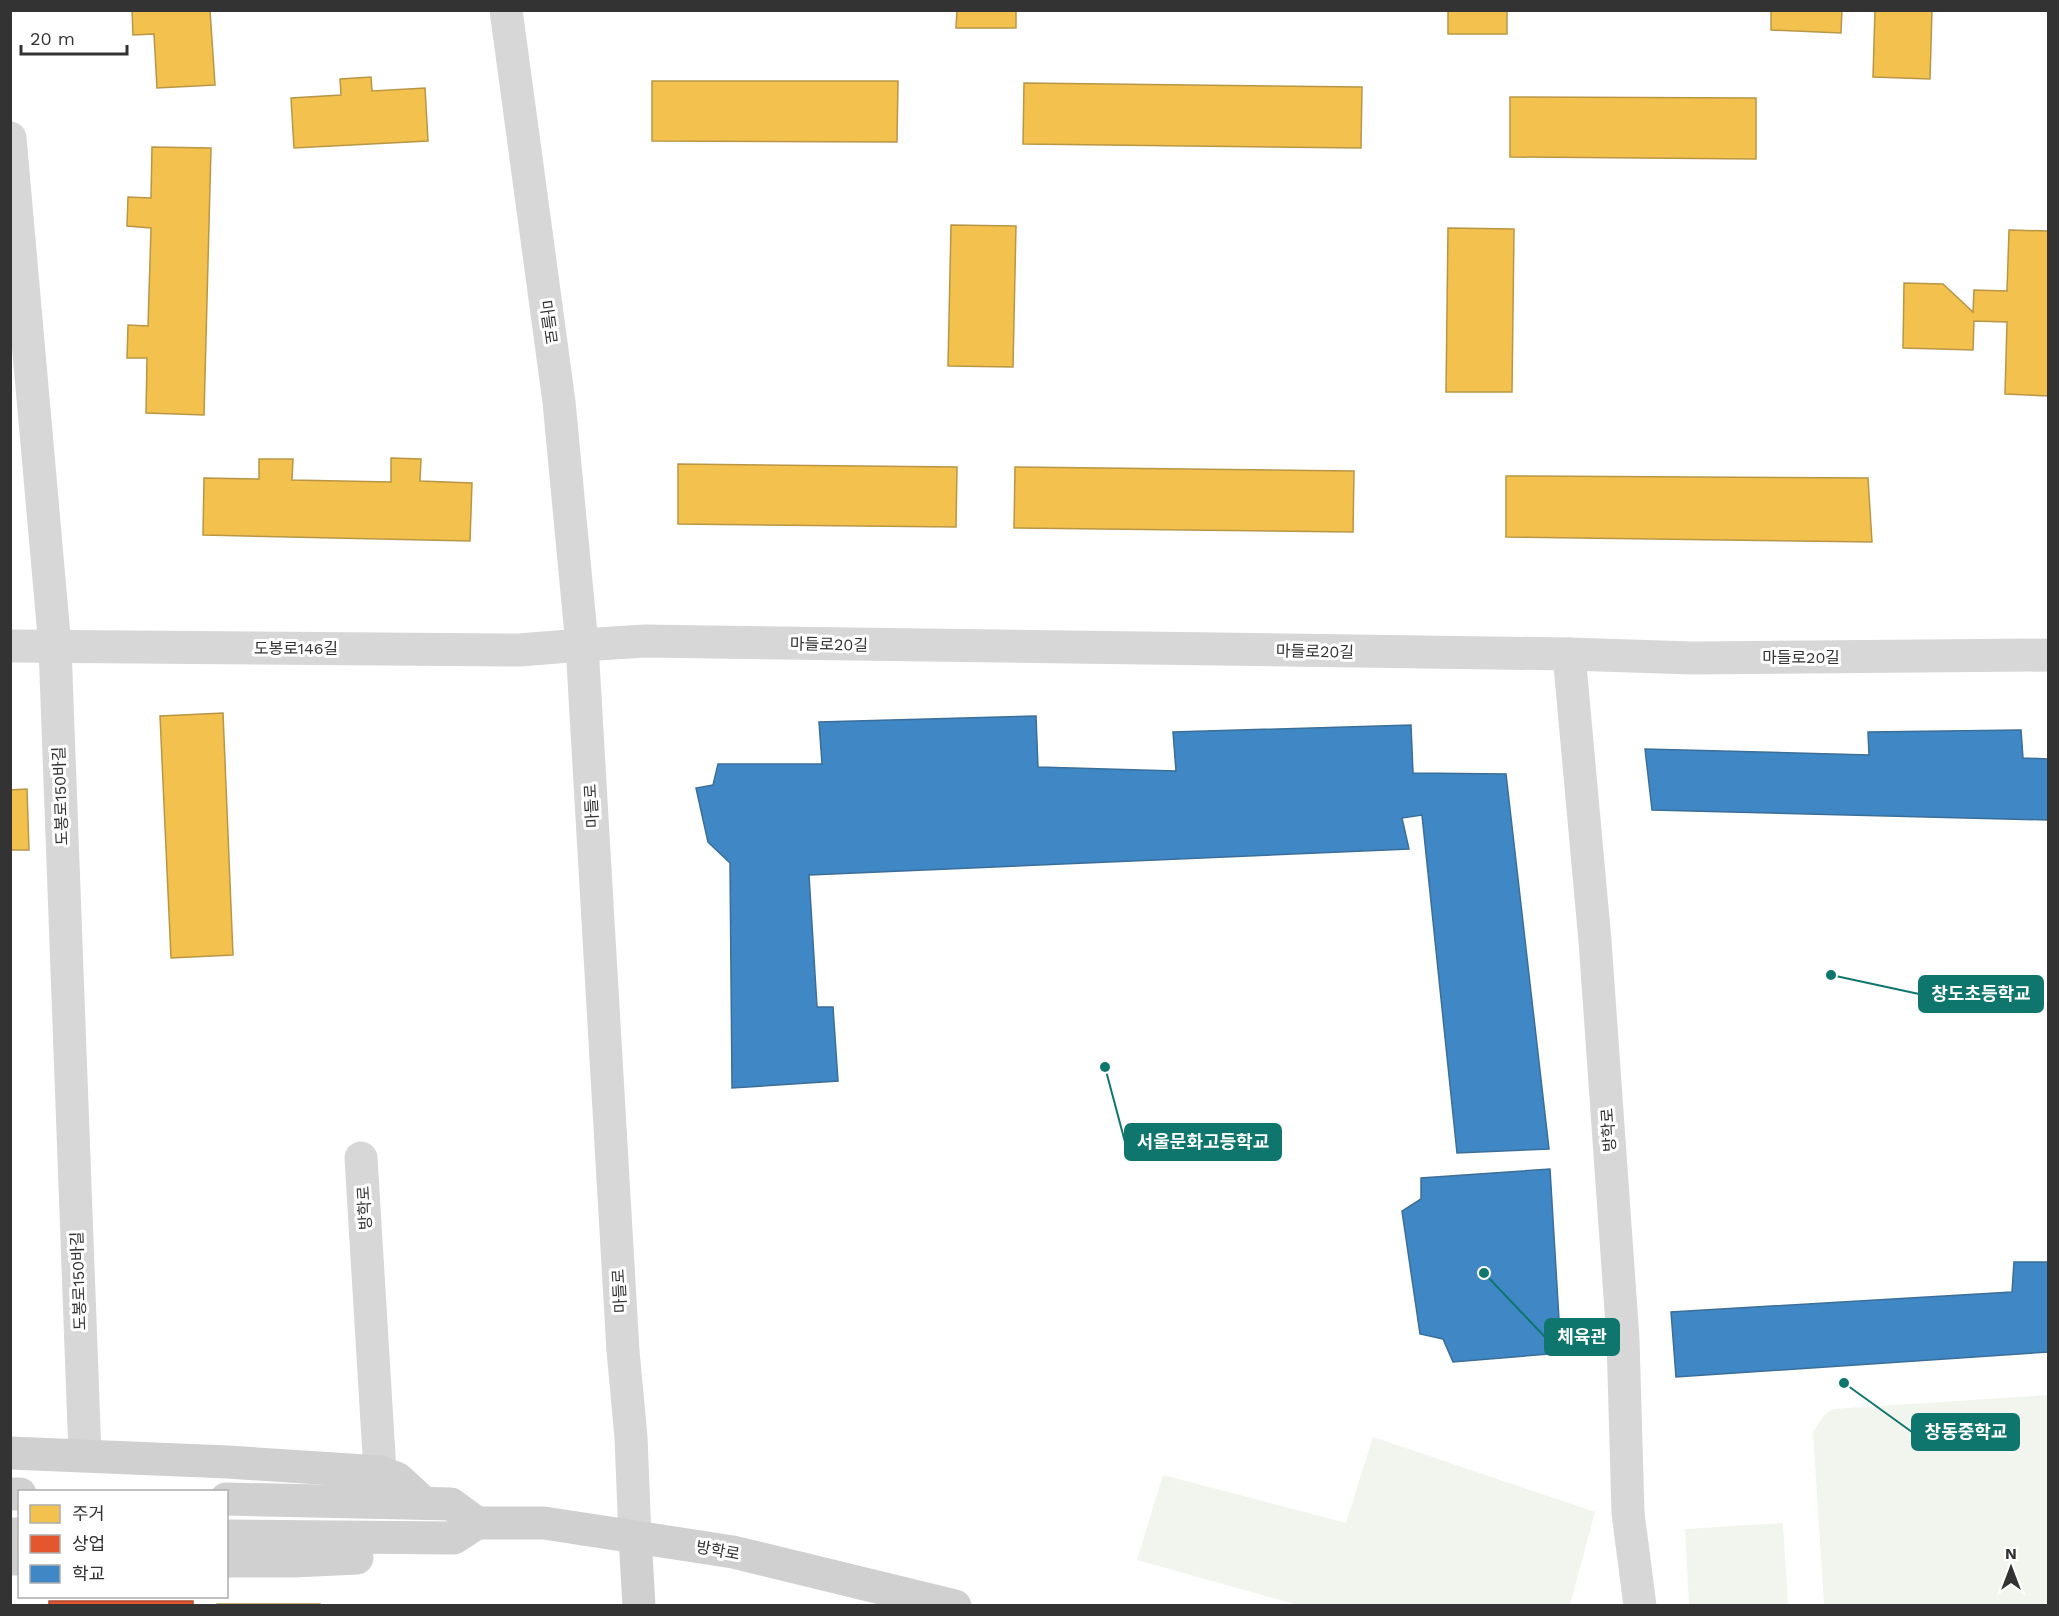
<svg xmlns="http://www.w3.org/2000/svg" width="2059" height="1616" viewBox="0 0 2059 1616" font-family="'Work Sans','Noto Sans KR',sans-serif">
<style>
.green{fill:#f1f5ed}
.homes{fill:#f2c14e;stroke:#b99646;stroke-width:1.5}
.shops{fill:#e4572e;stroke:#af4c30;stroke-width:1.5}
.schools{fill:#3f88c5;stroke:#3b6e99;stroke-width:1.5}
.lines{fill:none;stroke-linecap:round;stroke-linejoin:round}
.minor{stroke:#d7d7d7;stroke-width:33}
.tertiary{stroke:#d7d7d7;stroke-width:33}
.secondary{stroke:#d0d0d0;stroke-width:33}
.labels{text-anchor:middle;stroke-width:6;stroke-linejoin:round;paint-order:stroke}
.street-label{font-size:16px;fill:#333;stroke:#fff}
.leader{fill:none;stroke:#0f766e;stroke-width:2}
.callout-dot{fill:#0f766e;stroke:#fff;stroke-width:2}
.callout{fill:#0f766e;stroke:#0f766e;stroke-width:2}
.callout-label{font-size:18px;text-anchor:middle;font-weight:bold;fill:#fff}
</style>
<rect width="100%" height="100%" fill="#fff"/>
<!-- green -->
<g class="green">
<polygon points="2048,1395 2048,1605 1824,1605 1813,1432 1824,1415 1833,1409"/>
<polygon points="1373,1437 1595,1512 1570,1605 1298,1605 1137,1560 1163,1475 1346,1523"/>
<polygon points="1783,1523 1788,1605 1689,1605 1685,1529"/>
</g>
<!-- homes -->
<g class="homes">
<polygon points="132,10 210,10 215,85 157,88 154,34 133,35"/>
<polygon points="957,10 1016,10 1016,28 956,28"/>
<rect x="1448" y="10" width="59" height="24"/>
<polygon points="1771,10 1842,10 1841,33 1771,30"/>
<polygon points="1875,10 1932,10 1930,79 1873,77"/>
<polygon points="371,77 372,91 425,88 428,141 294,148 291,98 341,95 340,79"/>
<polygon points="652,81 898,81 897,142 652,141"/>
<polygon points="1024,83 1362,87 1361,148 1023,144"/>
<polygon points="1510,97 1756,98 1756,159 1510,157"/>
<polygon points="152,147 211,148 204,415 146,413 147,358 127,358 128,325 148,326 151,228 127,226 128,197 151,198"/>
<polygon points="951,225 1016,226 1013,367 948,366"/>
<polygon points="1448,228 1514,229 1512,392 1446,392"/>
<polygon points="2009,230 2048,231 2048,396 2005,394 2007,322 1974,321 1973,350 1903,348 1904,283 1943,284 1973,312 1974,290 2007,291"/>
<polygon points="391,458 421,459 420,481 472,483 470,541 203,535 204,478 259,479 259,459 293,459 292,480 391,482"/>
<polygon points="678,464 957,467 956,527 678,524"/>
<polygon points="1015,467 1354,471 1353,532 1014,528"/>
<polygon points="1506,476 1868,478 1872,542 1506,537"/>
<polygon points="223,713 233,955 171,958 160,716"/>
<polygon points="27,789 29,850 10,850 10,790"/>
<rect x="217" y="1604" width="103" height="2"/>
</g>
<!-- shops -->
<rect class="shops" x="49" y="1601" width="144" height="5"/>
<!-- schools -->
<g class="schools">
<polygon points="1036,716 1038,767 1176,771 1173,732 1411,725 1413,773 1506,774 1549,1149 1457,1153 1422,815 1402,818 1409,849 809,875 817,1007 833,1007 838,1081 732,1088 730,863 708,842 696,788 713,785 718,764 822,764 819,722"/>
<polygon points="2021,730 2023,758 2048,759 2048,820 1652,810 1645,749 1869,755 1868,732"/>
<polygon points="1550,1169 1561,1353 1453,1362 1443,1339 1420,1334 1402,1211 1421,1199 1421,1178"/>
<polygon points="2014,1262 2048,1262 2048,1352 1676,1377 1671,1312 2012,1292"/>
</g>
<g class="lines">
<!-- minor -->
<g class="minor">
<polyline points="10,138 55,647 85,1455"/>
<polyline points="582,645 645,641 1569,654 1692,658 2048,655"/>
<polyline points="1569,654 1595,941 1623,1339 1628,1513 1640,1606"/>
<polyline points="361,1158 380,1472"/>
</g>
<!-- tertiary -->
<g class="tertiary">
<polyline points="506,10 559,402 582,645 623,1351 631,1437 635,1537"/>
<polyline points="10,646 519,650 582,645"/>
</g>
<!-- secondary -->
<g class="secondary">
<polyline points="10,1453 228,1462 380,1472 398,1479 424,1503"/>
<polyline points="10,1494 20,1494"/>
<polyline points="226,1499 451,1504 477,1523"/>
<polyline points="10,1534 20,1534"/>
<polyline points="226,1536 454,1538 477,1523 544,1523 733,1552 955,1606"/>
<polyline points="635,1537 639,1606"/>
<polyline points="10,1559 20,1559"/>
<polyline points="226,1561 294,1561 357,1558"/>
</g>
</g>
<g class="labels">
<!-- street labels -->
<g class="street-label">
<text transform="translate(549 322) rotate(82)" y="6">마들로</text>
<text transform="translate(829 644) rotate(1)" y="6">마들로20길</text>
<text x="296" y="654">도봉로146길</text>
<text transform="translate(1315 651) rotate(1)" y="6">마들로20길</text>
<text x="1801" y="663">마들로20길</text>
<text transform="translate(60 796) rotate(-92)" y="6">도봉로150바길</text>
<text transform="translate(591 806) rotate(-93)" y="6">마들로</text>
<text transform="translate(1608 1130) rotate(-94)" y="6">방학로</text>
<text transform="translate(364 1208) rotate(-93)" y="6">방학로</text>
<text transform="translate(78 1281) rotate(-92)" y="6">도봉로150바길</text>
<text transform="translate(619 1291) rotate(-93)" y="6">마들로</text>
<text transform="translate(718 1550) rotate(10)" y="6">방학로</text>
</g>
</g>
<!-- callouts -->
<path class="leader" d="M1831 975L1919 994M1105 1067L1125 1142M1484 1273L1545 1337M1844 1383L1912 1432"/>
<g class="callout-dot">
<circle cx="1831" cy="975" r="6"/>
<circle cx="1105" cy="1067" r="6"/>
<circle cx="1484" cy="1273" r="6"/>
<circle cx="1844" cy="1383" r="6"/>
</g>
<g class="callout">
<rect x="1919" y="976" width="124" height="36" rx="6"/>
<rect x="1125" y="1124" width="156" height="36" rx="6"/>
<rect x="1545" y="1319" width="74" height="36" rx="6"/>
<rect x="1912" y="1414" width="107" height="36" rx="6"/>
</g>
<g class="callout-label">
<text x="1981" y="1000">창도초등학교</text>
<text x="1203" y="1148">서울문화고등학교</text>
<text x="1582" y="1343">체육관</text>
<text x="1966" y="1438">창동중학교</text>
</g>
<!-- border -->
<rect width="2059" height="1616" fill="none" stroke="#333333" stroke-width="24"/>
<!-- legend -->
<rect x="18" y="1490" width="210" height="108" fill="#ffffff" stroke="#adadad" stroke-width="1.5"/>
<rect x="30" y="1505" width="30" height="18" fill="#f2c14e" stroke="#adadad" stroke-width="1.5"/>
<text x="72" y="1520" font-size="18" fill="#333333">주거</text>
<rect x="30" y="1535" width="30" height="18" fill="#e4572e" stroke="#adadad" stroke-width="1.5"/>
<text x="72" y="1550" font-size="18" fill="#333333">상업</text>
<rect x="30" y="1565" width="30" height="18" fill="#3f88c5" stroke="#adadad" stroke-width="1.5"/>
<text x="72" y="1580" font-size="18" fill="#333333">학교</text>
<!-- north arrow -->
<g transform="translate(2011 1568)" stroke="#ffffff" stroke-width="4.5" paint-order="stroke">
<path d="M0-4.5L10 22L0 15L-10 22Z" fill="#333333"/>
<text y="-9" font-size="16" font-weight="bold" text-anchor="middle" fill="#333333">N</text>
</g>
<!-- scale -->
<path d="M21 45v9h106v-9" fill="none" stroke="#333333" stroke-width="3"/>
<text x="30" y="45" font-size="18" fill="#333333" stroke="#ffffff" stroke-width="4.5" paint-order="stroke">20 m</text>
</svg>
